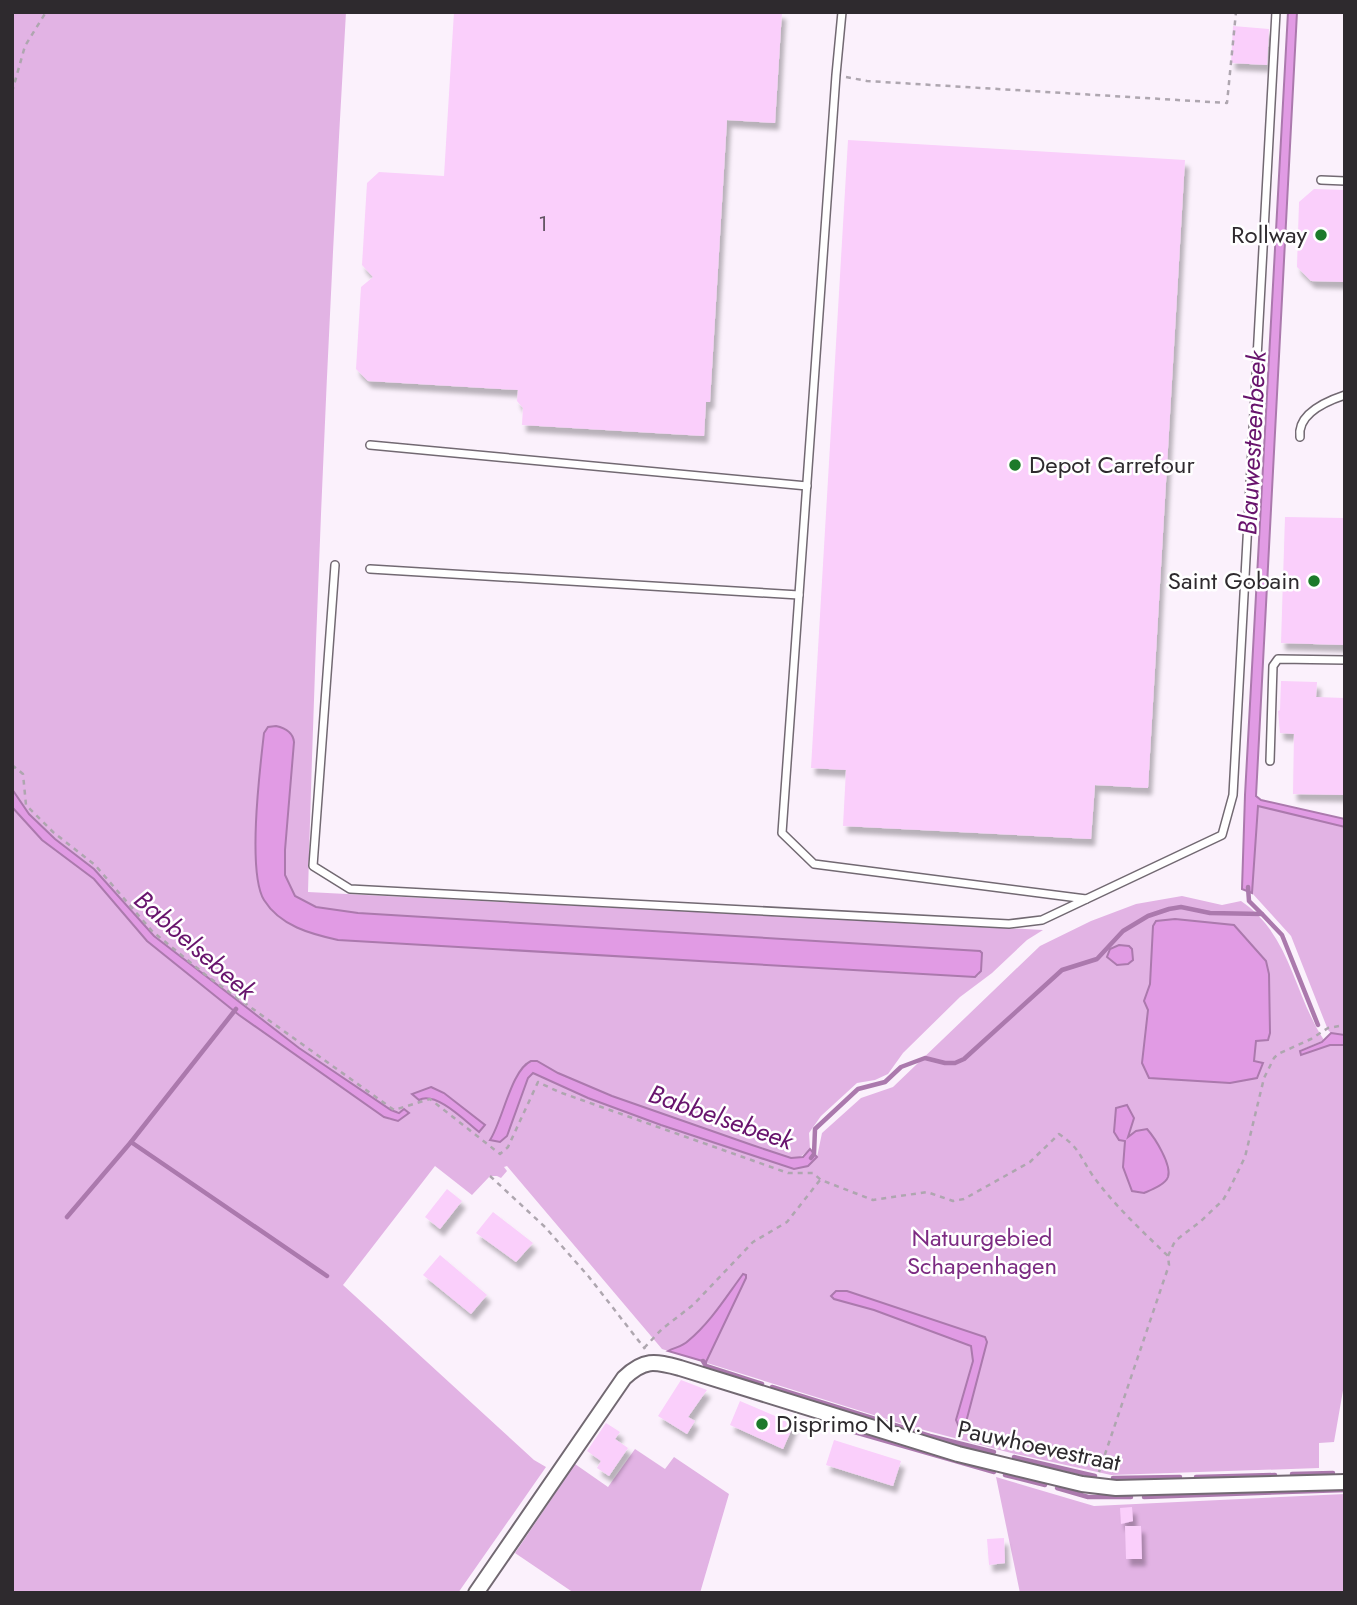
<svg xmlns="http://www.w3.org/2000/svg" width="1357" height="1605" viewBox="0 0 1357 1605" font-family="Jost,sans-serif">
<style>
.green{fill:#e2b3e4;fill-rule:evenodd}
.water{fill:#e19be4;stroke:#ab79ad;stroke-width:2}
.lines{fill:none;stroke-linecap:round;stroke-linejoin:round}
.stream{stroke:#ab79ad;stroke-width:4.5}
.building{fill:#facffb;filter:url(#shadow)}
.lane-casing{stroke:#726972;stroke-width:10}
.street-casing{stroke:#726972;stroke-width:18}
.path{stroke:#aea6af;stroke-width:2.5;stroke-dasharray:5 5;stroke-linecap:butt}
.lane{stroke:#fff;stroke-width:7}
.street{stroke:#fff;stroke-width:14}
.poi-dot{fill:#1c7a2a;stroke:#fff;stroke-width:2.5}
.labels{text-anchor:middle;stroke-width:5;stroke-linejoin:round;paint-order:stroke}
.number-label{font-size:21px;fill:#615361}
.poi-label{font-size:24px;fill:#2e2a2e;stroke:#fff;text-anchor:end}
.park-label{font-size:24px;fill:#7c2b82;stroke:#fff}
.street-label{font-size:24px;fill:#2e2a2e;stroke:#fff}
.water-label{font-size:26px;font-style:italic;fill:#68146d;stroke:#fff}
</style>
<defs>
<filter id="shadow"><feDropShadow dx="4" dy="7" stdDeviation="2" flood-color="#0004"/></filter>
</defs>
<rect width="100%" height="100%" fill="#fbf1fc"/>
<!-- green -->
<g class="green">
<path d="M15,12h331c-17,293 -30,587 -38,880l735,38 -16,10 -35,33 -32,24 -57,56 -15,21 -13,6 -18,3 -36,33 -12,17 1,16 -11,9h-8l-39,-13 -140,-49 -54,-23 -21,-12 -10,1 -10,13 -24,66 35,-63 5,-5 55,25 73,27 133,44 14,-3 9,-9 5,-24 39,-35 32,-11 147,-141 51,-25 45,-17 46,-8 40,9 19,-4c50,34 52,92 83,139l-23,10 1,5 28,-10h15v334l-11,63 -15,1v25l-208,7 -100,-22 -102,-27 -247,-77 -155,-183 -3,1 3,4 -6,7 -4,-2h-7l-18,19 -37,-29 -92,119 191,175 12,7 -88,126h-446v-786l30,33 52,39 53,62 92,74 145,102 7,3 10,-8 -10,-2 -92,-62 -145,-112 -60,-67 -39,-30 -26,-25 -17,-25v-769zM262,749l23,101v25l10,21 21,11 42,6 622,38 2,2 -3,22 -4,2 -637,-37c-25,-6 -60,-14 -74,-40 -17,-33 -4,-113 -2,-151zM436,1089l48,36 -5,7c-14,-11 -43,-41 -60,-33l-6,-5z"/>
<polygon points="1258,806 1345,827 1345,1035 1332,1034 1328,1030 1291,936 1252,893"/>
<polygon points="635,1449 665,1469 674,1457 729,1494 700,1593 574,1593 515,1553 575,1464 608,1487"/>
<polygon points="996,1477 1094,1506 1345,1494 1345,1593 1020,1593"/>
</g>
<!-- water -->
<g class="water">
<polygon points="1288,12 1297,12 1256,796 1261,800 1345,819 1345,827 1258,806 1252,893 1242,889 1245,795"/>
<path d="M276,726c9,2 17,6 18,16l-9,108v25l10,21 21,11 42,6 622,38 2,2 -1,18 -6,6 -637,-37c-27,-6 -58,-14 -74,-40 -17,-28 -4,-132 0,-167l4,-6z"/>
<polygon points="12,789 29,814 55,839 94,869 154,936 299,1048 391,1110 399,1113 404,1109 409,1113 398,1121 384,1117 239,1015 147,941 94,879 42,840 12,807"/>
<polygon points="1175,919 1234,925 1266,961 1269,974 1270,1033 1268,1040 1256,1041 1254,1061 1263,1063 1257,1078 1230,1083 1149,1078 1142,1063 1148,1010 1144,1001 1150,984 1153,926 1156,921"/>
<polygon points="1119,945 1129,946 1132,949 1133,960 1128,964 1117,965 1107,957 1110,949"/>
<polygon points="1331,1033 1345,1035 1345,1045 1330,1045 1301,1055 1300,1051 1322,1042"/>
<path d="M531,1061h6l21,12 54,23 140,49 39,13 12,-1 7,-8 7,8 -9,9 -14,3 -133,-44 -73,-27 -55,-25 -5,5 -21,58 -7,6 -10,-2c13,-20 21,-70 41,-79z"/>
<path d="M431,1087l13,6 41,32 -6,7c-14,-11 -43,-41 -60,-32l-7,-6z"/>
<path d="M1127,1105l7,13 -6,19 8,-6 11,-2c8,9 25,36 21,48 -3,8 -17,13 -24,16l-12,-2 -9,-24 2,-26 -6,-1 -5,-8 2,-24z"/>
<path d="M743,1274l3,1v3l-40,84 -38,-11c7,-4 14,-4 20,-10 22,-18 38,-44 55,-67z"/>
<polygon points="836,1291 847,1291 985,1337 987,1342 965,1426 959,1427 956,1420 973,1361 971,1346 874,1310 834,1299 831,1296"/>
</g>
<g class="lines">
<!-- stream -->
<g class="stream">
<polyline points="1248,887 1249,901 1262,914"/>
<polyline points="131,1142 327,1276"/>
<polyline points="811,1158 814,1154 815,1129 858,1089 885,1082 901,1067 925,1058 945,1063 955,1063 964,1059 1062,970 1097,959 1123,931 1148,916 1169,909 1181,907 1210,913 1262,914 1282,935 1318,1025"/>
<polyline points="67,1217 131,1142 236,1009"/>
<polyline points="703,1361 706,1366 762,1384"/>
<polyline points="772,1387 930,1436 994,1452"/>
<polyline points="837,1427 994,1472"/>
<polyline points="1014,1457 1095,1476"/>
<polyline points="1292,1474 1333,1473"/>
<polyline points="1005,1475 1045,1485"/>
<polyline points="1196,1477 1275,1475"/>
<polyline points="1113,1478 1180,1477"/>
<polyline points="1057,1488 1088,1497 1131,1497"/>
<polyline points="1144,1497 1345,1490"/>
</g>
</g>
<!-- building -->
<g class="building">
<polygon points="454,12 782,12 775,123 727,120 710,402 706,402 704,436 522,425 523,408 517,401 518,390 368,381 356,369 361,287 373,277 362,265 367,183 379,172 444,176"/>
<polygon points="1233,26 1269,29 1267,65 1231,63"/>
<polygon points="848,140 1185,160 1148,788 1095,785 1091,839 843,826 846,770 811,768"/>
<polygon points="1314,189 1345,190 1345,282 1311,281 1297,267 1299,202"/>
<polygon points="1285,517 1345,518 1345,645 1281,643"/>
<polygon points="1281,681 1317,682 1316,697 1345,698 1345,795 1293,794 1294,734 1280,733 1278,711 1280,710"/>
<polygon points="447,1189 462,1201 440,1229 425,1217"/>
<polygon points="493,1212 533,1243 516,1262 476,1233"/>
<polygon points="440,1255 487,1295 471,1314 423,1275"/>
<polygon points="681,1380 707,1390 688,1417 695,1421 687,1434 658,1416"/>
<polygon points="740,1401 794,1424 783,1449 730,1425"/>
<polygon points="606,1423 620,1432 615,1439 628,1448 609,1476 597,1468 601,1461 587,1451"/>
<polygon points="834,1440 901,1461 893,1486 826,1465"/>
<polygon points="1132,1507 1133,1521 1121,1524 1120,1508"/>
<polygon points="1125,1526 1141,1526 1142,1559 1126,1559"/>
<polygon points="1004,1538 1005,1563 989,1565 987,1539"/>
</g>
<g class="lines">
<!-- lane casing -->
<g class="lane-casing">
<g id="lane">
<polyline points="842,12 836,75 782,833 814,864 1086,899"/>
<polyline points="1321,180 1345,181"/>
<path d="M1300,437c-3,-23 27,-36 45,-42"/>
<polyline points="370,445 807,486"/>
<polyline points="335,565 313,866 350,889 1009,924 1042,920 1222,835 1233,795 1276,12"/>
<polyline points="370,569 799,595"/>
<polyline points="1270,761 1273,666 1278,659 1345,660"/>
</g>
</g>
<!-- street casing -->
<g class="street-casing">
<path id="street" d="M476,1593l148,-215c20,-19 30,-17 56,-10l278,86 124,30 34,4 229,-6"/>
</g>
<!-- path -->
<g class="path">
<polyline points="846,77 867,81 1227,103 1236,12"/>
<polyline points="12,92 25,46 46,12"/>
<path d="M12,765l11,9 3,31 27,27 42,33 57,66 55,45 187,134 36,-11 70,55 8,-7 30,-65 21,10 229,81h25l8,7 52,20 54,-8 26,9 11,-2 66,-37 29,-28c21,14 21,23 34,42 21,29 49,55 75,80l1,9 -70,207"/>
<polyline points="490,1176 545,1227 589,1277 645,1349"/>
<polyline points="1168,1256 1175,1241 1201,1221 1223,1200 1229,1190 1245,1157 1264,1078 1274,1058 1278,1054 1311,1039 1328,1028 1345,1025"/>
<polyline points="644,1348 662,1329 693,1305 753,1242 787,1222 820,1180"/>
</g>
<!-- lane -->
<use href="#lane" class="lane"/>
<!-- street -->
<use href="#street" class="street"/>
</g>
<!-- markers -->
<g class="poi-dot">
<circle cx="1321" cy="235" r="7"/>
<circle cx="1015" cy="465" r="7"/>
<circle cx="1314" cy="581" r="7"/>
<circle cx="762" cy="1424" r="7"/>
</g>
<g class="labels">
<!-- number labels -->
<g class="number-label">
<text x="543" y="231">1</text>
</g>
<!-- poi labels -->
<g class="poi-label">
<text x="1307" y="243">Rollway</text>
<text x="1029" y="473" text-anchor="start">Depot Carrefour</text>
<text x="1300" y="589">Saint Gobain</text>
<text x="776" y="1432" text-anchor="start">Disprimo N.V.</text>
</g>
<!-- park labels -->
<g class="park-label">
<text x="982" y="1246">Natuurgebied<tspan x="982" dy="28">Schapenhagen</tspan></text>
</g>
<!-- street labels -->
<g class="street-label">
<text transform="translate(1039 1446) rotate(12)" y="8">Pauwhoevestraat</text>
</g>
<!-- water labels -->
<g class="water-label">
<text transform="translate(1252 443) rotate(-87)" y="9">Blauwesteenbeek</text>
<text transform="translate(195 945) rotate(41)" y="9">Babbelsebeek</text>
<text transform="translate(721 1117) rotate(19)" y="9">Babbelsebeek</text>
</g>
</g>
<!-- border -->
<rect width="1357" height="1605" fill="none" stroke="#2e2a2e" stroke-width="28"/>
</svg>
